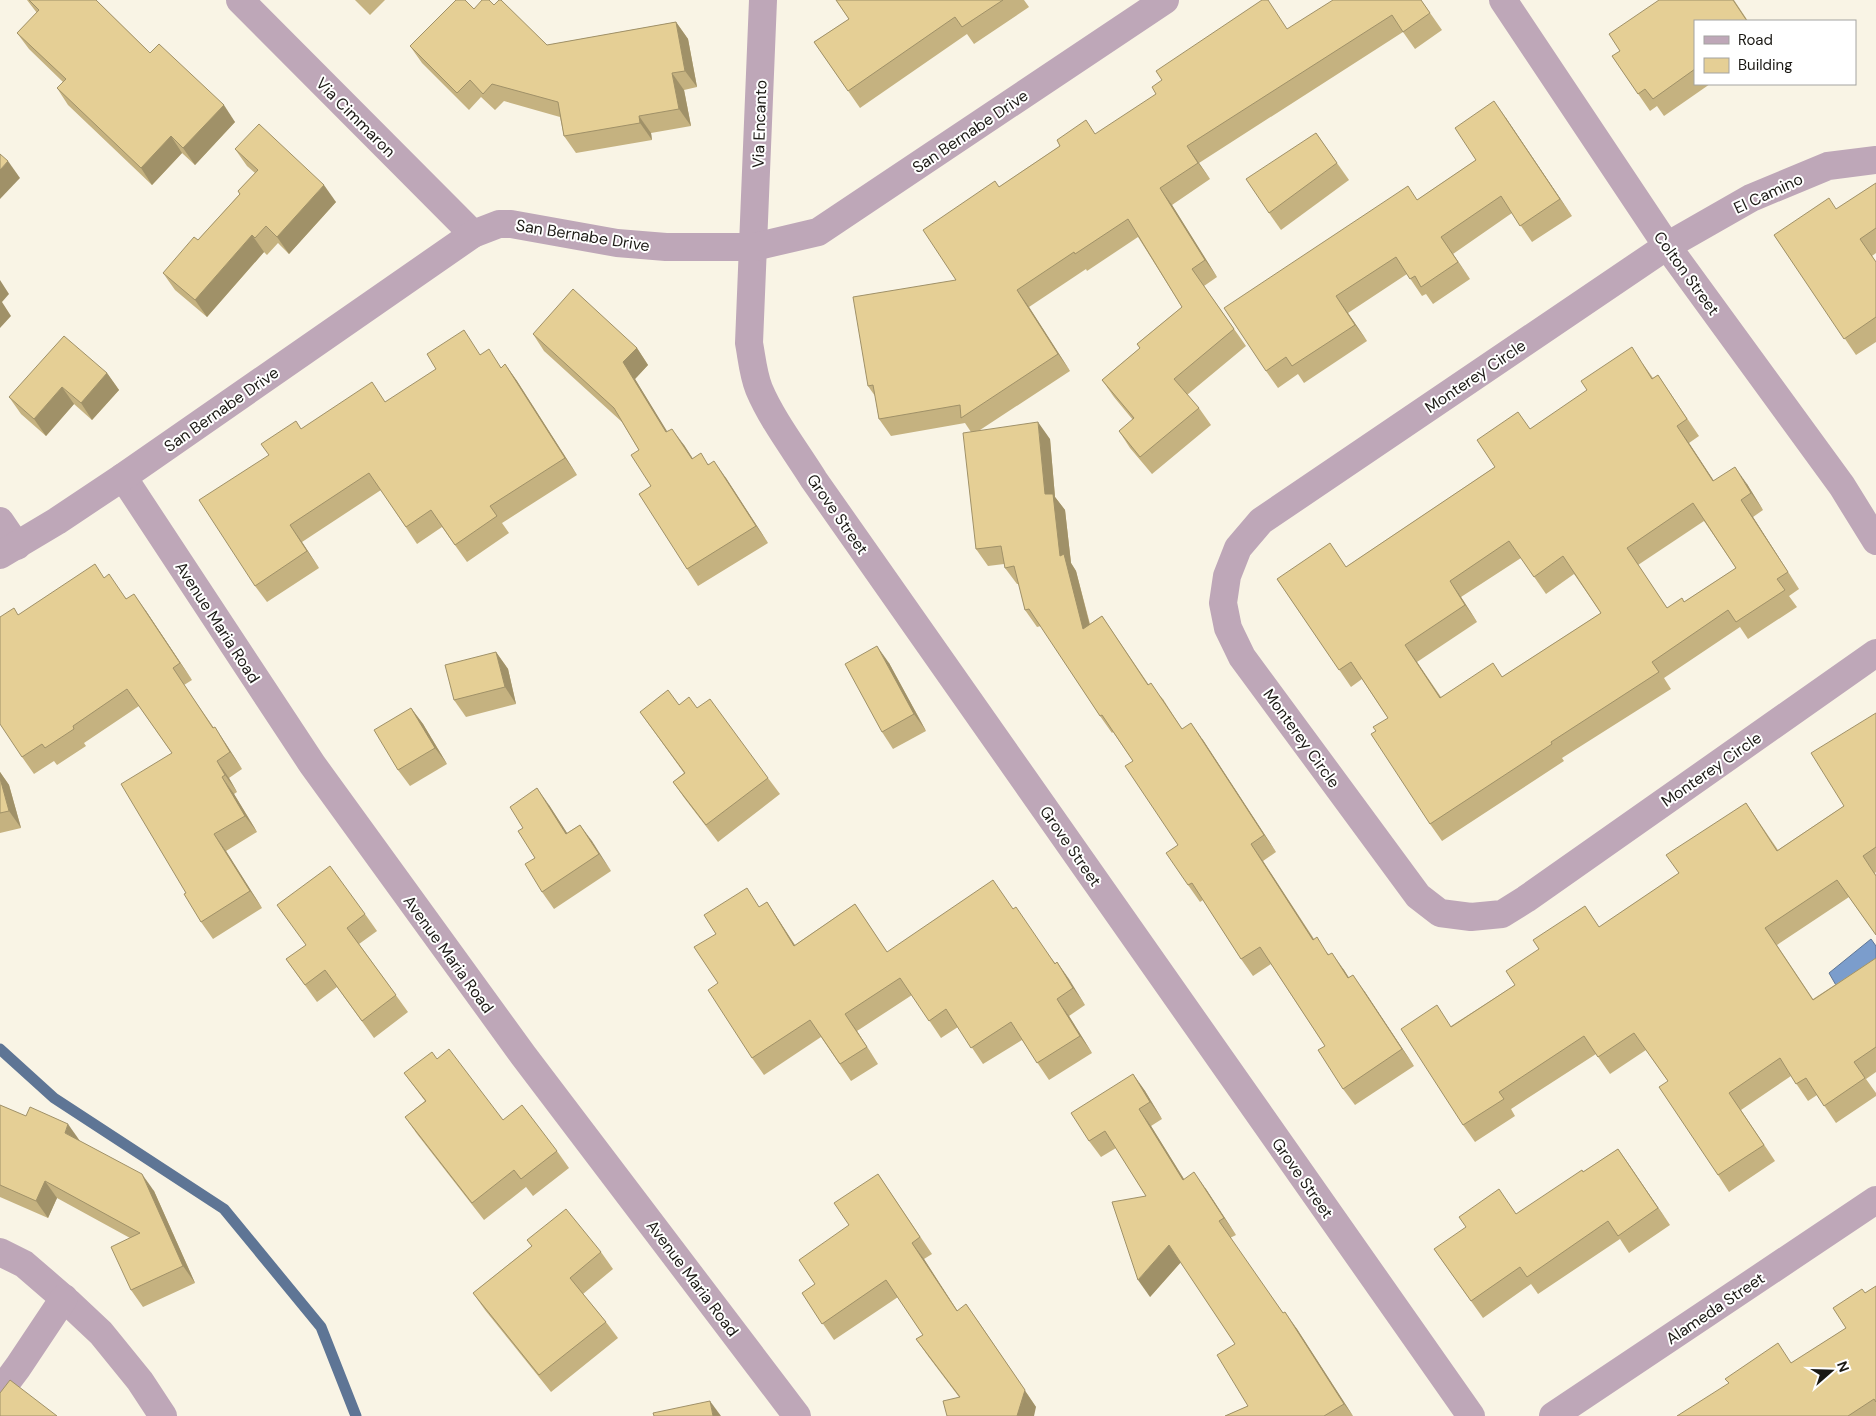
<svg xmlns="http://www.w3.org/2000/svg" width="1876" height="1416" viewBox="0 0 1876 1416" font-family="'DM Sans',sans-serif">
<style>
.water{fill:#7b9dcc;stroke:#5e7595}
.lines{fill:none;stroke-linecap:round;stroke-linejoin:round}
.stream{stroke:#5e7595;stroke-width:11}
.minor{stroke:#bea7b8;stroke-width:28}
.wall{fill:#c5b280;fill-rule:evenodd}
.shaded-wall{fill:#a09168}
.building{fill:#e5cf95;stroke:#a09168;fill-rule:evenodd}
.labels{text-anchor:middle;stroke-width:4;stroke-linejoin:round;paint-order:stroke}
.street-label{font-size:16px;fill:#1b1914;stroke:#fff}
</style>
<rect width="100%" height="100%" fill="#f9f4e5"/>
<!-- water -->
<polygon class="water" points="1871,939 1876,946 1876,971 1841,994 1829,973"/>
<g class="lines">
<!-- stream -->
<polyline class="stream" points="0,1049 54,1098 224,1209 321,1327 356,1416"/>
<!-- minor -->
<g class="minor">
<polyline points="240,0 473,234"/>
<path d="M763,0l-14,343c3,16 4,31 10,46 13,31 37,62 55,91l657,936"/>
<polyline points="1503,0 1667,246 1842,486 1876,541"/>
<polyline points="1876,160 1828,166 1751,198 1667,246 1261,521 1238,548 1227,576 1223,603 1228,628 1242,657 1418,896 1440,913 1471,917 1502,914 1526,899 1876,653"/>
<polyline points="123,477 312,764 523,1055 797,1416"/>
<polyline points="0,521 17,546"/>
<polyline points="0,555 57,521 123,477 473,234 499,224 511,224 617,243 666,247 754,247 818,232 1165,0"/>
<polyline points="0,1252 24,1264 68,1302 101,1333 140,1381 163,1416"/>
<polyline points="0,1391 18,1367 64,1298"/>
<polyline points="1553,1416 1876,1200"/>
</g>
</g>
<!-- wall -->
<g class="wall">
<polygon points="27,0 96,0 150,53 235,122 195,165 182,153 152,185 68,105 57,88 63,82 29,49 17,33 37,13"/>
<polygon points="355,0 385,0 370,15"/>
<polygon points="836,0 1024,0 1029,7 974,44 967,34 860,108 814,42 849,19"/>
<polygon points="1421,0 1442,30 1415,49 1403,32 1199,163 1210,179 1172,205 1217,277 1204,286 1246,346 1187,395 1199,408 1211,425 1152,474 1130,448 1119,431 1133,420 1114,397 1102,380 1140,348 1137,344 1182,307 1138,237 1087,271 1086,269 1029,307 1070,371 980,430 1050,439 1055,497 1065,510 1071,563 1076,571 1090,624 1102,616 1149,685 1163,699 1182,729 1203,740 1276,852 1263,861 1314,939 1344,970 1349,978 1365,992 1414,1066 1355,1105 1343,1089 1325,1046 1271,964 1253,976 1241,959 1203,900 1200,902 1188,885 1178,845 1133,761 1113,732 1112,733 1100,716 1041,626 1037,627 1025,610 1019,584 1017,584 1005,568 1004,564 988,566 976,549 971,432 965,423 891,436 879,419 875,396 868,386 956,280 999,187 1060,146 1096,134 1288,29"/>
<polygon points="1734,0 1748,21 1695,21 1695,84 1710,84 1664,116 1657,106 1650,111 1612,56"/>
<polygon points="494,5 547,45 676,22 688,39 697,87 684,90 691,126 651,133 652,140 576,153 564,136 560,117 504,101 495,110 481,97 469,110 422,63 410,46 474,9"/>
<polygon points="1506,118 1572,216 1532,242 1512,213 1453,254 1470,279 1433,304 1426,294 1422,296 1407,274 1348,313 1367,341 1304,383 1298,374 1278,388 1266,371 1417,200 1476,160"/>
<polygon points="1316,133 1349,180 1281,230 1269,213"/>
<polygon points="235,149 336,202 289,254 278,243 267,255 264,252 207,317 175,290 163,273 198,240 240,194 238,191 255,173 247,166"/>
<polygon points="1876,183 1876,253 1872,256 1876,262 1876,342 1856,355 1774,235 1837,209"/>
<polygon points="533,334 637,348 648,365 635,379 667,432 684,445 693,459 709,464 726,478 768,543 698,586 687,569 651,486 639,450 622,422 544,351"/>
<polygon points="481,354 502,368 505,364 517,381 577,475 502,523 509,533 467,562 442,527 417,544 381,490 302,542 319,568 267,602 255,586 269,455 302,429 385,402"/>
<path d="M1643,364l10,14 5,-3 41,61 -10,7 25,38 33,3 16,26 -10,7 46,72 -10,7 8,11 -49,32 -8,-12 -76,51 7,11 -109,69 2,3 -122,80 -12,-17 -54,-93 12,-13 -26,-39 -11,8 -74,-108 69,-12 149,-100 35,-38zM1704,521l32,47 -52,34 -17,6 -29,-43zM1521,558l25,36 28,-20 27,39 -99,64 -61,20 -24,-35 60,-40 -16,-25z"/>
<polygon points="107,373 119,390 92,420 74,404 46,436 21,414 9,397"/>
<polygon points="104,578 127,599 146,611 192,680 184,685 214,728 226,744 242,769 229,778 237,792 234,794 257,832 226,851 262,908 213,939 201,922 186,893 172,753 139,706 84,743 86,746 57,765 54,761 34,774 22,757 19,615"/>
<polygon points="496,652 508,669 516,704 466,717 454,700"/>
<polygon points="889,663 926,731 893,749 882,732"/>
<polygon points="679,705 697,708 768,778 780,794 718,842 685,799 673,782 684,773 640,712"/>
<polygon points="411,708 423,724 447,764 410,786 398,770"/>
<polygon points="1876,713 1876,872 1875,873 1876,875 1876,935 1849,897 1777,945 1813,999 1876,958 1876,1072 1866,1079 1876,1093 1876,1096 1836,1123 1817,1095 1808,1101 1791,1076 1741,1110 1775,1161 1729,1192 1718,1175 1668,1081 1646,1050 1610,1074 1596,1054 1511,1109 1515,1116 1475,1142 1463,1125 1451,1026 1515,985 1679,873 1746,803 1778,850 1844,806"/>
<polygon points="0,772 9,785 21,828 0,833"/>
<polygon points="549,805 567,833 580,825 611,871 554,909 542,892 535,858 523,828"/>
<polygon points="767,902 795,945 855,904 887,952 1013,909 1055,963 1057,962 1085,1005 1069,1016 1092,1053 1049,1080 1022,1040 983,1064 958,1027 941,1038 912,995 857,1031 878,1064 851,1081 821,1037 764,1075 752,1058 718,983 760,907"/>
<polygon points="365,914 377,931 359,944 408,1012 374,1038 337,987 317,1002 286,959"/>
<polygon points="437,1059 503,1120 557,1151 569,1168 533,1196 526,1187 484,1220 417,1134 405,1117 425,1101 404,1073"/>
<polygon points="1133,1074 1145,1091 1162,1119 1151,1126 1184,1179 1206,1189 1236,1235 1230,1238 1283,1313 1297,1329 1353,1416 1225,1416 1248,1406 1235,1344 1181,1262 1150,1297 1146,1196 1116,1148 1101,1157 1089,1141"/>
<polygon points="0,1105 80,1141 154,1191 195,1283 143,1307 131,1290 130,1238 57,1198 48,1218 0,1197"/>
<polygon points="1618,1149 1670,1225 1629,1253 1620,1239 1538,1294 1531,1284 1483,1318 1434,1249 1516,1214 1583,1172"/>
<polygon points="878,1174 932,1254 924,1259 957,1310 978,1321 1036,1407 959,1397 928,1356 916,1339 923,1335 898,1297 834,1340 802,1293 815,1284 849,1225"/>
<polygon points="527,1240 601,1252 613,1269 583,1294 606,1322 618,1338 551,1392 485,1310 473,1293 532,1246"/>
<polygon points="1876,1286 1876,1416 1677,1416 1792,1363 1846,1328 1865,1293"/>
</g>
<!-- shaded-wall -->
<g class="shaded-wall">
<polygon points="676,22 688,39 697,87 685,71"/>
<polygon points="672,73 684,90 691,126 679,109"/>
<polygon points="1494,101 1506,118 1572,216 1560,199"/>
<polygon points="224,105 235,122 195,165 183,148"/>
<polygon points="639,116 651,133 652,140 640,123"/>
<polygon points="171,136 182,153 152,185 141,168"/>
<polygon points="1187,146 1199,163 1210,179 1198,163"/>
<polygon points="8,161 20,178 0,199 0,170"/>
<polygon points="324,185 336,202 289,254 277,237"/>
<polygon points="1160,188 1172,205 1217,277 1205,260"/>
<polygon points="252,235 264,252 207,317 195,300"/>
<polygon points="1441,237 1453,254 1470,279 1458,262"/>
<polygon points="0,280 9,294 2,302 11,316 0,328"/>
<polygon points="1017,290 1029,307 1070,371 1058,354"/>
<polygon points="1336,296 1348,313 1367,341 1355,325"/>
<polygon points="637,348 648,365 635,379 678,449 666,432 623,362"/>
<polygon points="505,364 517,381 577,475 565,458"/>
<polygon points="107,373 119,390 92,420 81,403"/>
<polygon points="62,387 74,404 46,436 34,419"/>
<polygon points="1038,422 1050,439 1055,497 1065,510 1071,563 1076,571 1095,646 1083,629 1060,556 1045,494"/>
<polygon points="1677,426 1689,443 1725,498 1713,481"/>
<polygon points="672,429 684,445 704,476 692,459"/>
<polygon points="714,461 726,478 768,543 756,526"/>
<polygon points="1735,467 1747,484 1763,510 1751,493"/>
<polygon points="1741,500 1753,517 1799,589 1788,572"/>
<polygon points="290,525 302,542 319,568 307,551"/>
<polygon points="1450,581 1461,597 1477,622 1465,605"/>
<polygon points="134,594 146,611 192,680 180,663"/>
<polygon points="1405,645 1417,662 1452,715 1440,698"/>
<polygon points="877,646 889,663 926,731 914,714"/>
<polygon points="496,652 508,669 516,704 505,687"/>
<polygon points="411,708 423,724 447,764 435,748"/>
<polygon points="1191,723 1203,740 1276,852 1264,835"/>
<polygon points="215,727 226,744 242,769 230,752"/>
<polygon points="217,761 229,778 237,792 225,775"/>
<polygon points="0,772 9,785 21,828 9,811 0,778"/>
<polygon points="222,777 234,794 257,832 245,816"/>
<polygon points="537,788 549,805 578,850 566,834"/>
<polygon points="580,825 592,841 611,871 599,854"/>
<polygon points="214,834 226,851 262,908 250,891"/>
<polygon points="1251,844 1263,861 1325,957 1313,940"/>
<polygon points="767,902 778,919 806,963 794,946"/>
<polygon points="1332,953 1344,970 1360,995 1348,978"/>
<polygon points="1057,962 1069,979 1085,1005 1073,988"/>
<polygon points="1353,975 1365,992 1414,1066 1402,1049"/>
<polygon points="1057,999 1069,1016 1092,1053 1080,1036"/>
<polygon points="845,1014 857,1031 878,1064 867,1047"/>
<polygon points="1133,1074 1145,1091 1162,1119 1150,1102"/>
<polygon points="1139,1109 1151,1126 1195,1197 1183,1180"/>
<polygon points="68,1124 80,1141 65,1133"/>
<polygon points="1618,1149 1630,1166 1670,1225 1658,1208"/>
<polygon points="1194,1172 1206,1189 1236,1235 1224,1218"/>
<polygon points="142,1174 154,1191 195,1283 183,1266"/>
<polygon points="45,1181 57,1198 48,1218 36,1201"/>
<polygon points="912,1243 924,1259 968,1328 957,1311"/>
<polygon points="1169,1245 1181,1262 1150,1297 1138,1280"/>
<polygon points="966,1304 1036,1407 1034,1416 1017,1416"/>
<polygon points="1285,1312 1297,1329 1353,1416 1344,1404"/>
<polygon points="710,1401 721,1416 713,1416"/>
</g>
<!-- building -->
<g class="building">
<polygon points="29,0 96,0 150,53 159,44 224,105 183,148 171,136 141,168 57,88 66,79 17,33 39,10"/>
<polygon points="456,0 465,0 474,9 482,0 489,0 494,5 499,0 501,0 547,45 676,22 685,71 672,73 679,109 639,116 640,123 564,136 558,102 492,84 483,94 470,80 457,93 410,46"/>
<polygon points="836,0 1003,0 962,27 955,17 848,91 814,42 849,19"/>
<polygon points="1262,0 1268,0 1287,29 1333,0 1421,0 1430,13 1403,32 1392,15 1187,146 1198,163 1160,188 1205,260 1192,269 1234,329 1174,379 1199,408 1140,457 1119,431 1134,418 1102,380 1140,348 1137,344 1182,307 1128,219 1075,254 1074,252 1017,290 1058,354 961,418 960,405 879,419 873,385 868,386 853,297 956,280 923,230 995,181 999,187 1060,146 1057,140 1086,120 1095,134 1156,94 1152,87 1162,80 1156,71"/>
<polygon points="1659,0 1733,0 1747,21 1695,21 1695,69 1653,99 1645,89 1638,94 1612,56 1620,51 1609,34"/>
<polygon points="1494,101 1560,199 1520,226 1501,196 1441,237 1458,262 1421,287 1415,276 1410,279 1396,257 1336,296 1355,325 1292,366 1286,357 1266,371 1224,308 1408,186 1417,200 1476,160 1455,128"/>
<polygon points="259,124 324,185 277,237 266,226 255,238 252,235 195,300 163,273 194,237 198,240 240,194 238,191 258,170 235,149"/>
<polygon points="1316,133 1337,163 1269,213 1246,179"/>
<polygon points="0,154 8,161 0,170"/>
<polygon points="1876,183 1876,228 1860,239 1876,262 1876,317 1844,339 1774,235 1829,198 1836,209"/>
<polygon points="573,289 637,348 623,362 666,432 672,429 692,459 701,453 708,465 714,461 756,526 687,569 639,494 651,486 631,455 639,450 614,408 533,334"/>
<polygon points="464,330 480,355 489,349 501,368 505,364 565,458 490,506 497,516 455,545 431,510 406,527 369,473 290,525 307,551 255,586 199,500 269,455 261,444 296,421 301,429 372,382 385,402 436,369 427,354"/>
<polygon points="64,336 107,373 81,403 62,387 34,419 9,397"/>
<path d="M1632,347l20,32 6,-4 29,44 -10,7 36,55 22,-14 16,26 -10,7 47,72 -11,7 8,11 -49,32 -8,-12 -76,52 7,10 -108,70 1,2 -122,80 -59,-90 5,-3 -3,-4 15,-9 -37,-56 -12,8 -62,-91 53,-36 16,24 149,-100 -18,-27 41,-28 12,17 57,-39 -6,-9zM1693,503l43,65 -52,34 -2,-4 -15,10 -40,-60zM1509,541l25,36 29,-21 38,57 -99,64 -9,-14 -53,35 -35,-53 60,-40 -15,-24z"/>
<polygon points="1038,422 1045,494 1053,494 1060,556 1064,554 1083,629 1102,616 1148,685 1151,683 1182,729 1191,723 1264,835 1251,844 1313,940 1317,937 1328,955 1332,953 1348,978 1353,975 1402,1049 1343,1089 1318,1050 1325,1046 1260,947 1241,959 1192,883 1188,885 1166,853 1178,845 1125,766 1133,761 1102,715 1100,716 1029,609 1025,610 1014,566 1005,568 1001,546 976,549 963,433"/>
<polygon points="95,564 104,578 109,574 126,599 134,594 180,663 173,668 213,728 215,727 230,752 217,761 225,775 222,777 245,816 214,834 250,891 201,922 184,894 186,893 121,784 172,753 127,689 73,726 74,729 45,748 42,744 22,757 0,724 0,617 14,608 18,615"/>
<polygon points="877,646 914,714 882,732 845,664"/>
<polygon points="496,652 505,687 454,700 445,665"/>
<polygon points="668,690 679,705 689,697 697,708 710,699 768,778 706,825 673,782 685,773 640,712"/>
<polygon points="411,708 435,748 398,770 374,730"/>
<polygon points="1876,713 1876,847 1863,856 1876,876 1876,935 1837,880 1765,928 1813,1000 1876,958 1876,1047 1854,1062 1865,1078 1824,1106 1806,1078 1796,1084 1780,1058 1729,1093 1764,1145 1718,1175 1659,1087 1668,1081 1634,1033 1598,1057 1584,1036 1499,1092 1504,1099 1463,1125 1401,1029 1437,1005 1451,1027 1515,985 1506,971 1539,949 1533,940 1585,906 1599,927 1679,873 1666,855 1746,803 1777,851 1844,806 1811,753"/>
<polygon points="0,778 9,811 0,813"/>
<polygon points="537,788 566,834 580,825 599,854 542,892 525,864 535,858 518,831 523,828 510,807"/>
<polygon points="330,866 365,914 347,928 396,995 362,1021 325,970 305,985 286,959 306,945 277,905"/>
<polygon points="993,880 1013,909 1016,907 1055,964 1057,962 1073,988 1057,999 1080,1036 1037,1063 1011,1022 971,1048 946,1009 929,1021 900,978 845,1014 867,1047 840,1064 810,1020 752,1058 708,990 718,983 694,947 716,934 704,915 747,888 759,907 767,902 794,946 855,904 887,952"/>
<polygon points="449,1049 503,1120 522,1105 557,1151 521,1179 514,1170 472,1203 405,1117 426,1101 404,1073 432,1052 437,1059"/>
<polygon points="1133,1074 1150,1102 1139,1109 1183,1180 1194,1172 1224,1218 1219,1221 1283,1313 1285,1312 1344,1404 1324,1416 1225,1416 1248,1406 1217,1355 1235,1344 1169,1245 1138,1280 1112,1202 1146,1196 1105,1131 1089,1141 1071,1113"/>
<polygon points="0,1105 26,1116 30,1107 68,1124 65,1133 142,1174 183,1266 131,1290 111,1247 140,1233 45,1181 36,1201 0,1185"/>
<polygon points="1618,1149 1658,1208 1618,1236 1608,1221 1527,1277 1520,1267 1471,1301 1434,1249 1466,1227 1459,1217 1499,1189 1516,1214 1582,1170 1583,1172"/>
<polygon points="878,1174 920,1237 912,1243 957,1311 966,1304 1025,1390 1017,1416 947,1416 943,1401 960,1397 916,1339 923,1335 886,1280 822,1324 802,1293 815,1284 799,1260 849,1225 834,1203"/>
<polygon points="566,1209 601,1252 570,1278 606,1322 539,1375 473,1293 532,1246 527,1240"/>
<polygon points="1876,1286 1876,1402 1874,1399 1848,1416 1677,1416 1729,1383 1725,1379 1778,1343 1791,1363 1846,1328 1833,1308 1862,1289 1865,1293"/>
<polygon points="10,1380 57,1416 0,1416 0,1393"/>
<polygon points="710,1401 713,1416 654,1416 653,1413"/>
</g>
<g class="labels">
<!-- street labels -->
<g class="street-label">
<text transform="translate(356 117) rotate(45)" y="6">Via Cimmaron</text>
<text transform="translate(759 124) rotate(-88)" y="6">Via Encanto</text>
<text transform="translate(970 131) rotate(-34)" y="6">San Bernabe Drive</text>
<text transform="translate(1768 193) rotate(-25)" y="6">El Camino</text>
<text transform="translate(583 235) rotate(9)" y="6">San Bernabe Drive</text>
<text transform="translate(1687 273) rotate(54)" y="6">Colton Street</text>
<text transform="translate(1475 376) rotate(-34)" y="6">Monterey Circle</text>
<text transform="translate(221 409) rotate(-35)" y="6">San Bernabe Drive</text>
<text transform="translate(838 514) rotate(55)" y="6">Grove Street</text>
<text transform="translate(218 622) rotate(57)" y="6">Avenue Maria Road</text>
<text transform="translate(1302 738) rotate(54)" y="6">Monterey Circle</text>
<text transform="translate(1711 769) rotate(-35)" y="6">Monterey Circle</text>
<text transform="translate(1071 846) rotate(55)" y="6">Grove Street</text>
<text transform="translate(449 954) rotate(54)" y="6">Avenue Maria Road</text>
<text transform="translate(1303 1178) rotate(55)" y="6">Grove Street</text>
<text transform="translate(693 1278) rotate(53)" y="6">Avenue Maria Road</text>
<text transform="translate(1715 1308) rotate(-34)" y="6">Alameda Street</text>
</g>
</g>
<!-- legend -->
<rect x="1694" y="20" width="162" height="65" fill="#ffffff" stroke="#a4a3a1"/>
<rect x="1704" y="36" width="25" height="8" fill="#bea7b8" stroke="#a4a3a1"/>
<text x="1738" y="45" font-size="15" fill="#1b1914">Road</text>
<rect x="1704" y="58" width="25" height="15" fill="#e5cf95" stroke="#a4a3a1"/>
<text x="1738" y="70" font-size="15" fill="#1b1914">Building</text>
<!-- north arrow -->
<g transform="translate(1831 1371) rotate(70)" stroke="#ffffff" stroke-width="4" paint-order="stroke">
<path d="M0-4L9 19L0 12L-9 19Z" fill="#1b1914"/>
<text y="-8" font-size="14" font-weight="bold" text-anchor="middle" fill="#1b1914">N</text>
</g>
</svg>
